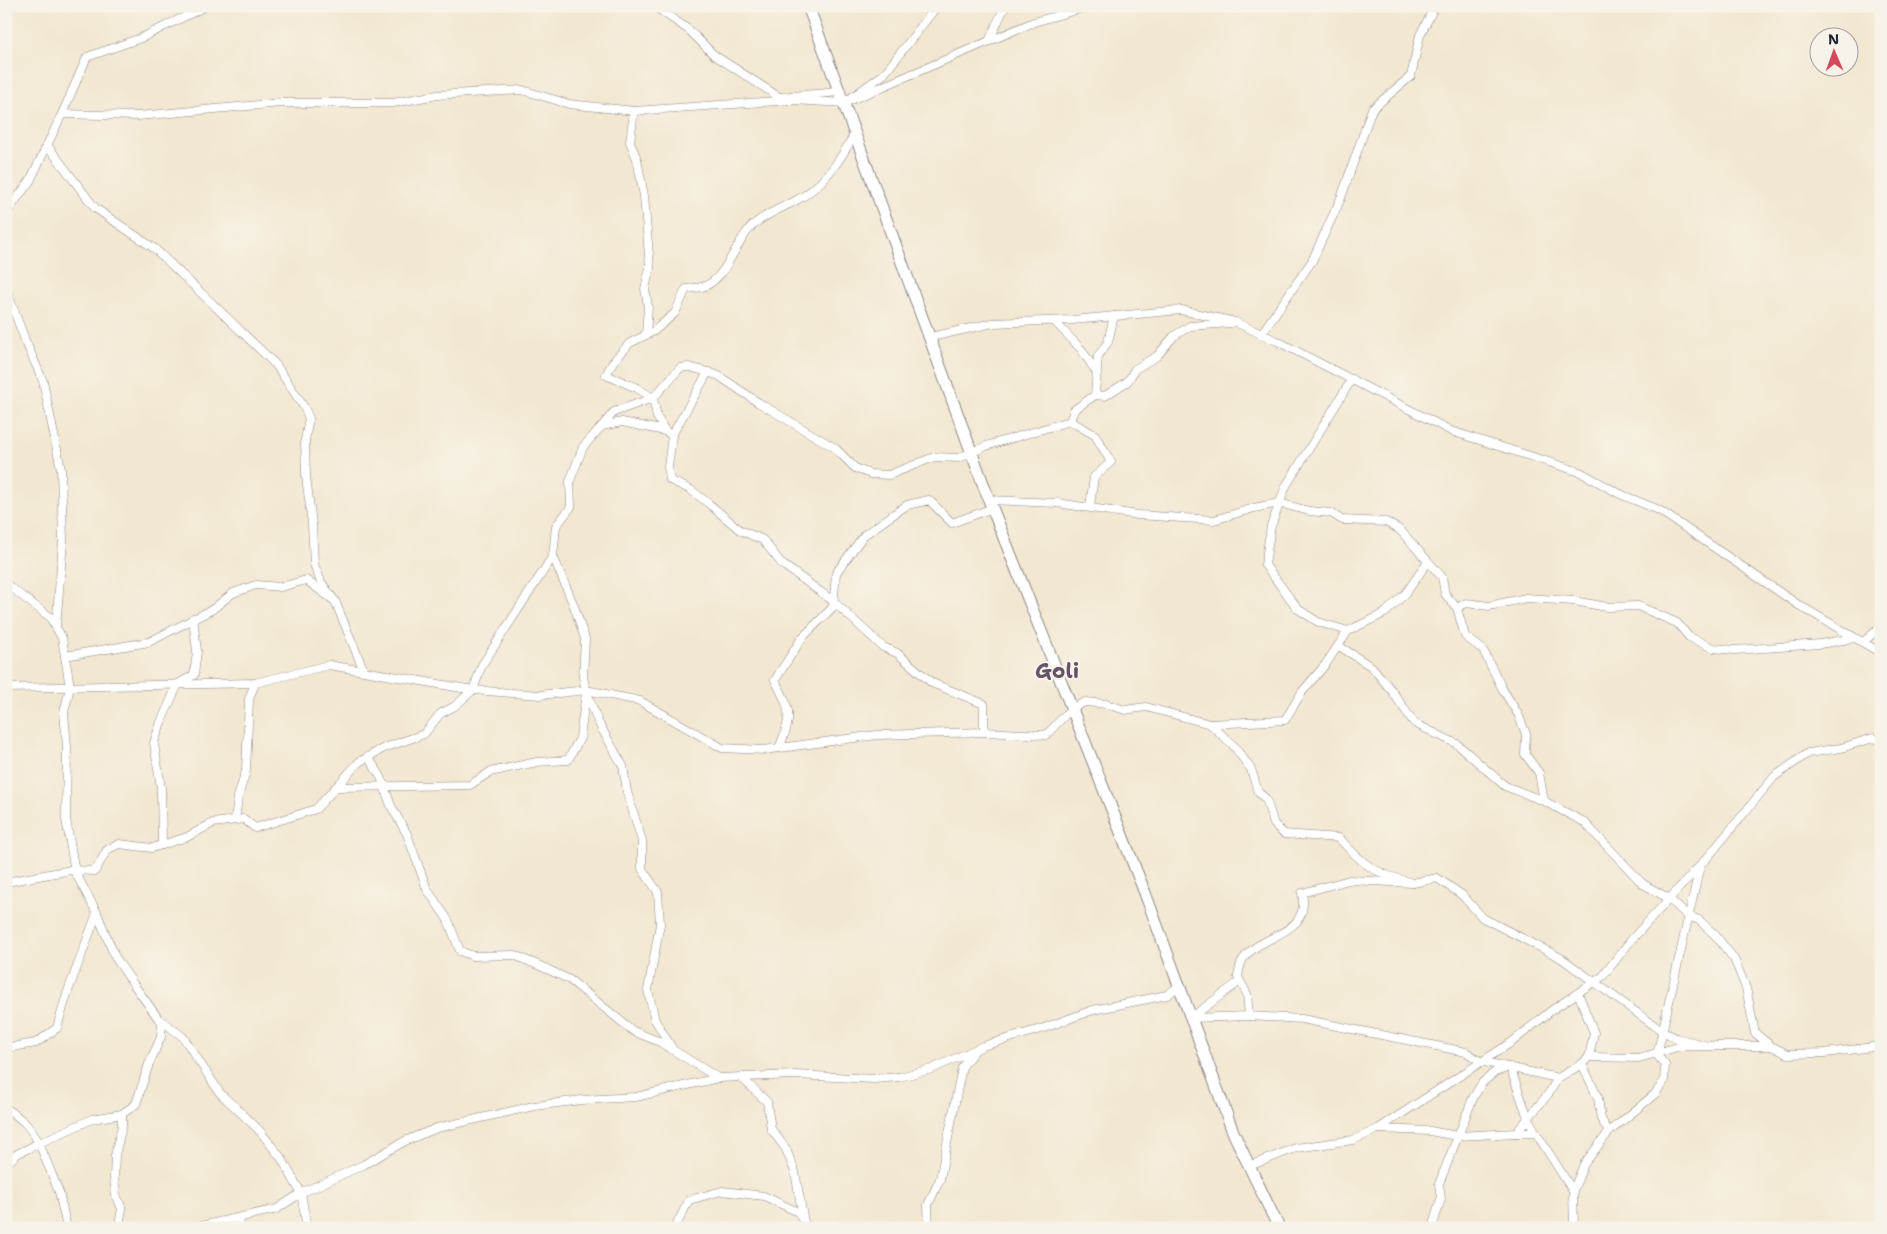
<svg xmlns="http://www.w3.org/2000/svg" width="1887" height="1234" viewBox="0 0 1887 1234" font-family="'Shantell Sans',sans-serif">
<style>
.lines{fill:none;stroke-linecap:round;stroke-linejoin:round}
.street-casing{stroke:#8a8486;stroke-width:9}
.secondary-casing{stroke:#8a8486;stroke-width:13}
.street{stroke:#fff;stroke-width:8}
.secondary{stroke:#fff;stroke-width:11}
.labels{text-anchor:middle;stroke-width:4.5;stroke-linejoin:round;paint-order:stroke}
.quarter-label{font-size:21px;font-weight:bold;fill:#64516a;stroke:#f7f3e8}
</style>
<rect width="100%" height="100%" fill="#f7f3e8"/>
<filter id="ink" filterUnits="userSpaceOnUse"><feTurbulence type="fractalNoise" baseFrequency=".02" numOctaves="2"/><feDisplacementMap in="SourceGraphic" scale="10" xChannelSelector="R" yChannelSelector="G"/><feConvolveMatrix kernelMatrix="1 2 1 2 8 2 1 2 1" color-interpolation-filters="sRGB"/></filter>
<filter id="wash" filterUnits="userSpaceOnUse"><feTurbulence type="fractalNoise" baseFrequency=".0096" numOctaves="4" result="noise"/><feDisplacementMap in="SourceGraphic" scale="20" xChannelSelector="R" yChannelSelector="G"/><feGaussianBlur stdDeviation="1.12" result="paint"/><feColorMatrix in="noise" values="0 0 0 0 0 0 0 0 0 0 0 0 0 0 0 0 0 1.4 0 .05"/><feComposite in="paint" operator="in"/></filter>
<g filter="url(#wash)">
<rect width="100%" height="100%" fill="#f2e7d0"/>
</g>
<g filter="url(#ink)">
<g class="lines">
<!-- street casing -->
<g class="street-casing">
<g id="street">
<polyline points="654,6 689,30 714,55 779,97 840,92"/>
<polyline points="937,6 884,74 844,103 1034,22 1090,6"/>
<polyline points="989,41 1005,6"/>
<polyline points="634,111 630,142 637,159 644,196 650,267 645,289 648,306 646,335"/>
<polyline points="62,114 87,57 141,38 206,6"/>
<polyline points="47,145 95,208 155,249 219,310 276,365 304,407 309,418 305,440 306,476 312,524 314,564 321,582 335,601"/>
<polyline points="6,213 30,181 62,114 138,116 281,103 393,103 437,95 522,90 569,104 634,111 793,100 844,103"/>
<polyline points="6,289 25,340 43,381 61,469 63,541 56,627"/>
<polyline points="1054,321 1081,349 1097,373"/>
<polyline points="1261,334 1312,261 1341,198 1372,109 1411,76 1420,35 1435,6"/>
<polyline points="931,337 993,323 1072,320 1181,310 1235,322 1277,341 1451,431 1580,472 1620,494 1659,510 1797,604 1881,653"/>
<polyline points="1095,395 1105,396 1128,381 1135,369 1157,356 1174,336 1190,326 1231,323"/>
<polyline points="1070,421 1095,435 1111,462 1094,477 1090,506"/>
<polyline points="602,426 614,412 653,398 680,368 689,367 708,372"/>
<path d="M665,431l-8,-14 -4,-19 -16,-10 -31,-13 7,-13 17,-19 24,-12 21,-18 11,-24c6,-1 14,-1 19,-3 22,-9 31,-45 47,-60 13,-12 28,-17 43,-25 28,-14 46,-42 60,-68"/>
<polyline points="672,435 668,467 670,480 691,490 708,503 740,530 763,540 782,564 833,601 883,647 897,653 932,683 984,704 984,732"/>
<polyline points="989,500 1057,503 1138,515 1214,520 1254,508 1279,503 1309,511 1331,513 1342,520 1386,522 1400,530 1442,577 1445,594 1457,608 1466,603 1489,606 1526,598 1574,601 1607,607 1638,606 1677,623 1689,637 1713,648 1735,650 1820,644 1855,638"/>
<polyline points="553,556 574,606 585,639 583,677 586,690 598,722 623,766 627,792 642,841 642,869 658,892 660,924 648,990 655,1020 672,1048"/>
<polyline points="6,584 50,617 62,638 70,687 64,712 67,747 66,819 75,872 97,913 115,957 134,985 158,1018 183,1037 220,1093 259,1130 282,1159 301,1193 307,1228"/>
<polyline points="1457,608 1465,636 1483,650 1503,690 1518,714 1526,734 1525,754 1539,773 1544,801 1584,822 1643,884 1668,898 1688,916 1699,920 1716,936 1734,959 1746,988 1755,1033 1771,1046"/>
<polyline points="1348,631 1318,622 1298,609 1265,565 1271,526 1286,486 1352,379"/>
<polyline points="1863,642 1881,627"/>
<polyline points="1339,646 1372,667 1392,691 1414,723 1457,744 1505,786 1544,801"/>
<polyline points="65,656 149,642 213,609 233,593 256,585 281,587 306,580 335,601 364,671"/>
<path d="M6,688l249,-5 74,-18 144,25 67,5 46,-5 54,11 82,47 42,2 113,-15 107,-3 62,3 25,-26 14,-7 21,2 19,6 21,-3 64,17 23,21 18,24 7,23 8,7 8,25 10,10 55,4c27,30 36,35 74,45"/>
<polyline points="1210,724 1285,720 1302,692 1325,665 1348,631 1385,613 1406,593 1427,563"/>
<path d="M779,748c14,-33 12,-37 -4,-68l27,-42 31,-31 3,-34 28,-38 43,-30 22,-5 23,23 41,-15"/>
<polyline points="368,757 381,777 391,806 407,834 427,889 448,920 460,951 473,956 514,955 547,969 570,980 633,1031 660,1042 718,1078 795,1075 874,1079 899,1077 932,1069 983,1046 1044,1028 1093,1010 1167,995 1179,986"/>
<polyline points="339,787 470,785 490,772 537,762 568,760 580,738 586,692"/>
<polyline points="235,820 238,797 246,771 249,699 255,683"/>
<polyline points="162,845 161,788 154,743 161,722 178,684 194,675 197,651 193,618"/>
<polyline points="6,882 71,870 95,871 107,850 119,844 152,848 187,837 213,823 244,819 255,828 316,809 359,762 384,748 424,734 440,714 455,706 473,690 482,665 553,556 556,526 571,507 570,481 583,447 602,426 622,422 665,431 672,435 708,372 719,376 759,403 835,448 855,468 870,474 889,475 934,457 959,458 986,446 1070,421 1074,410 1095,395 1098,356 1108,342 1114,316"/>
<path d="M1249,1016l-2,-22 -9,-17c1,-6 2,-15 6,-19 18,-25 67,-22 58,-65l47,-13 64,3 24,-5 25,17 21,23 78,40 101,73 14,7 28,7"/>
<polyline points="1192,1017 1240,981"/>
<polyline points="1191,1018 1249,1016 1302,1019 1466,1052 1480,1061 1558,1078"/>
<polyline points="6,1048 36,1043 57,1028 67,994 97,913"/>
<polyline points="1589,1057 1639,1058 1681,1046 1771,1046 1788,1054 1825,1053 1881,1046"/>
<polyline points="1582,1064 1598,1098 1601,1119 1609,1132"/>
<polyline points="741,1077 767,1102 771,1129 786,1149 795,1172 804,1222"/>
<path d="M6,1108c17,12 22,16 33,35l-22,11 -11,10"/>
<polyline points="1378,1129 1430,1131 1457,1136 1516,1133 1549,1093 1558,1078 1582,1064 1589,1057 1594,1033 1578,993"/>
<polyline points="1516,1133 1536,1133 1573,1191 1574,1228"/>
<polyline points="1249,1166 1296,1148 1353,1140 1378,1129 1512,1042 1552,1010 1603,976 1632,939 1708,857 1774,777 1808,753 1841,748 1873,738 1881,741"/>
<polyline points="1573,1191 1584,1164 1609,1132 1655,1094 1664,1081 1665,1065 1657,1055 1700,866"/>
<polyline points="67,1228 59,1192 39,1143 92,1119 122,1114 136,1104 149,1064 161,1037 162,1021"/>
<polyline points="122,1228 120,1219 122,1209 116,1195 114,1178 115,1155 122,1126 122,1114"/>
<polyline points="192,1228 277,1209 301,1193 363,1165 405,1141 437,1128 534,1106 582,1100 636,1097 718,1078"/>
<polyline points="236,1228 241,1218"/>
<polyline points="675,1228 689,1200 722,1191 764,1196 798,1212 807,1228"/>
<polyline points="929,1228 928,1205 940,1179 962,1067 974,1051"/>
<polyline points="1432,1228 1441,1199 1439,1184 1473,1098 1482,1083 1495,1072 1510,1067 1528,1118 1536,1133"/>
</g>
</g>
<!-- secondary casing -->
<g class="secondary-casing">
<polyline id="secondary" points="808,6 989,500 1145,893 1233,1132 1279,1228"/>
</g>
<!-- street -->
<use href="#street" class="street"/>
<!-- secondary -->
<use href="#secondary" class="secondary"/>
</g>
</g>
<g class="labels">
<!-- quarter labels -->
<g class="quarter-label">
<text x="1057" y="678">Goli</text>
</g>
</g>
<!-- margin -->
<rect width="1887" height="1234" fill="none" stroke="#f7f3e8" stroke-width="25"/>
<!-- north arrow -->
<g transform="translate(1834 52) rotate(358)"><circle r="24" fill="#f7f3e8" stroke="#a29fa3"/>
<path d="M0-4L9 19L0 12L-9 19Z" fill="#d1495b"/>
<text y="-8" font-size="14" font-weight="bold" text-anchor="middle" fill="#22223b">N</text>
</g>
</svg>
